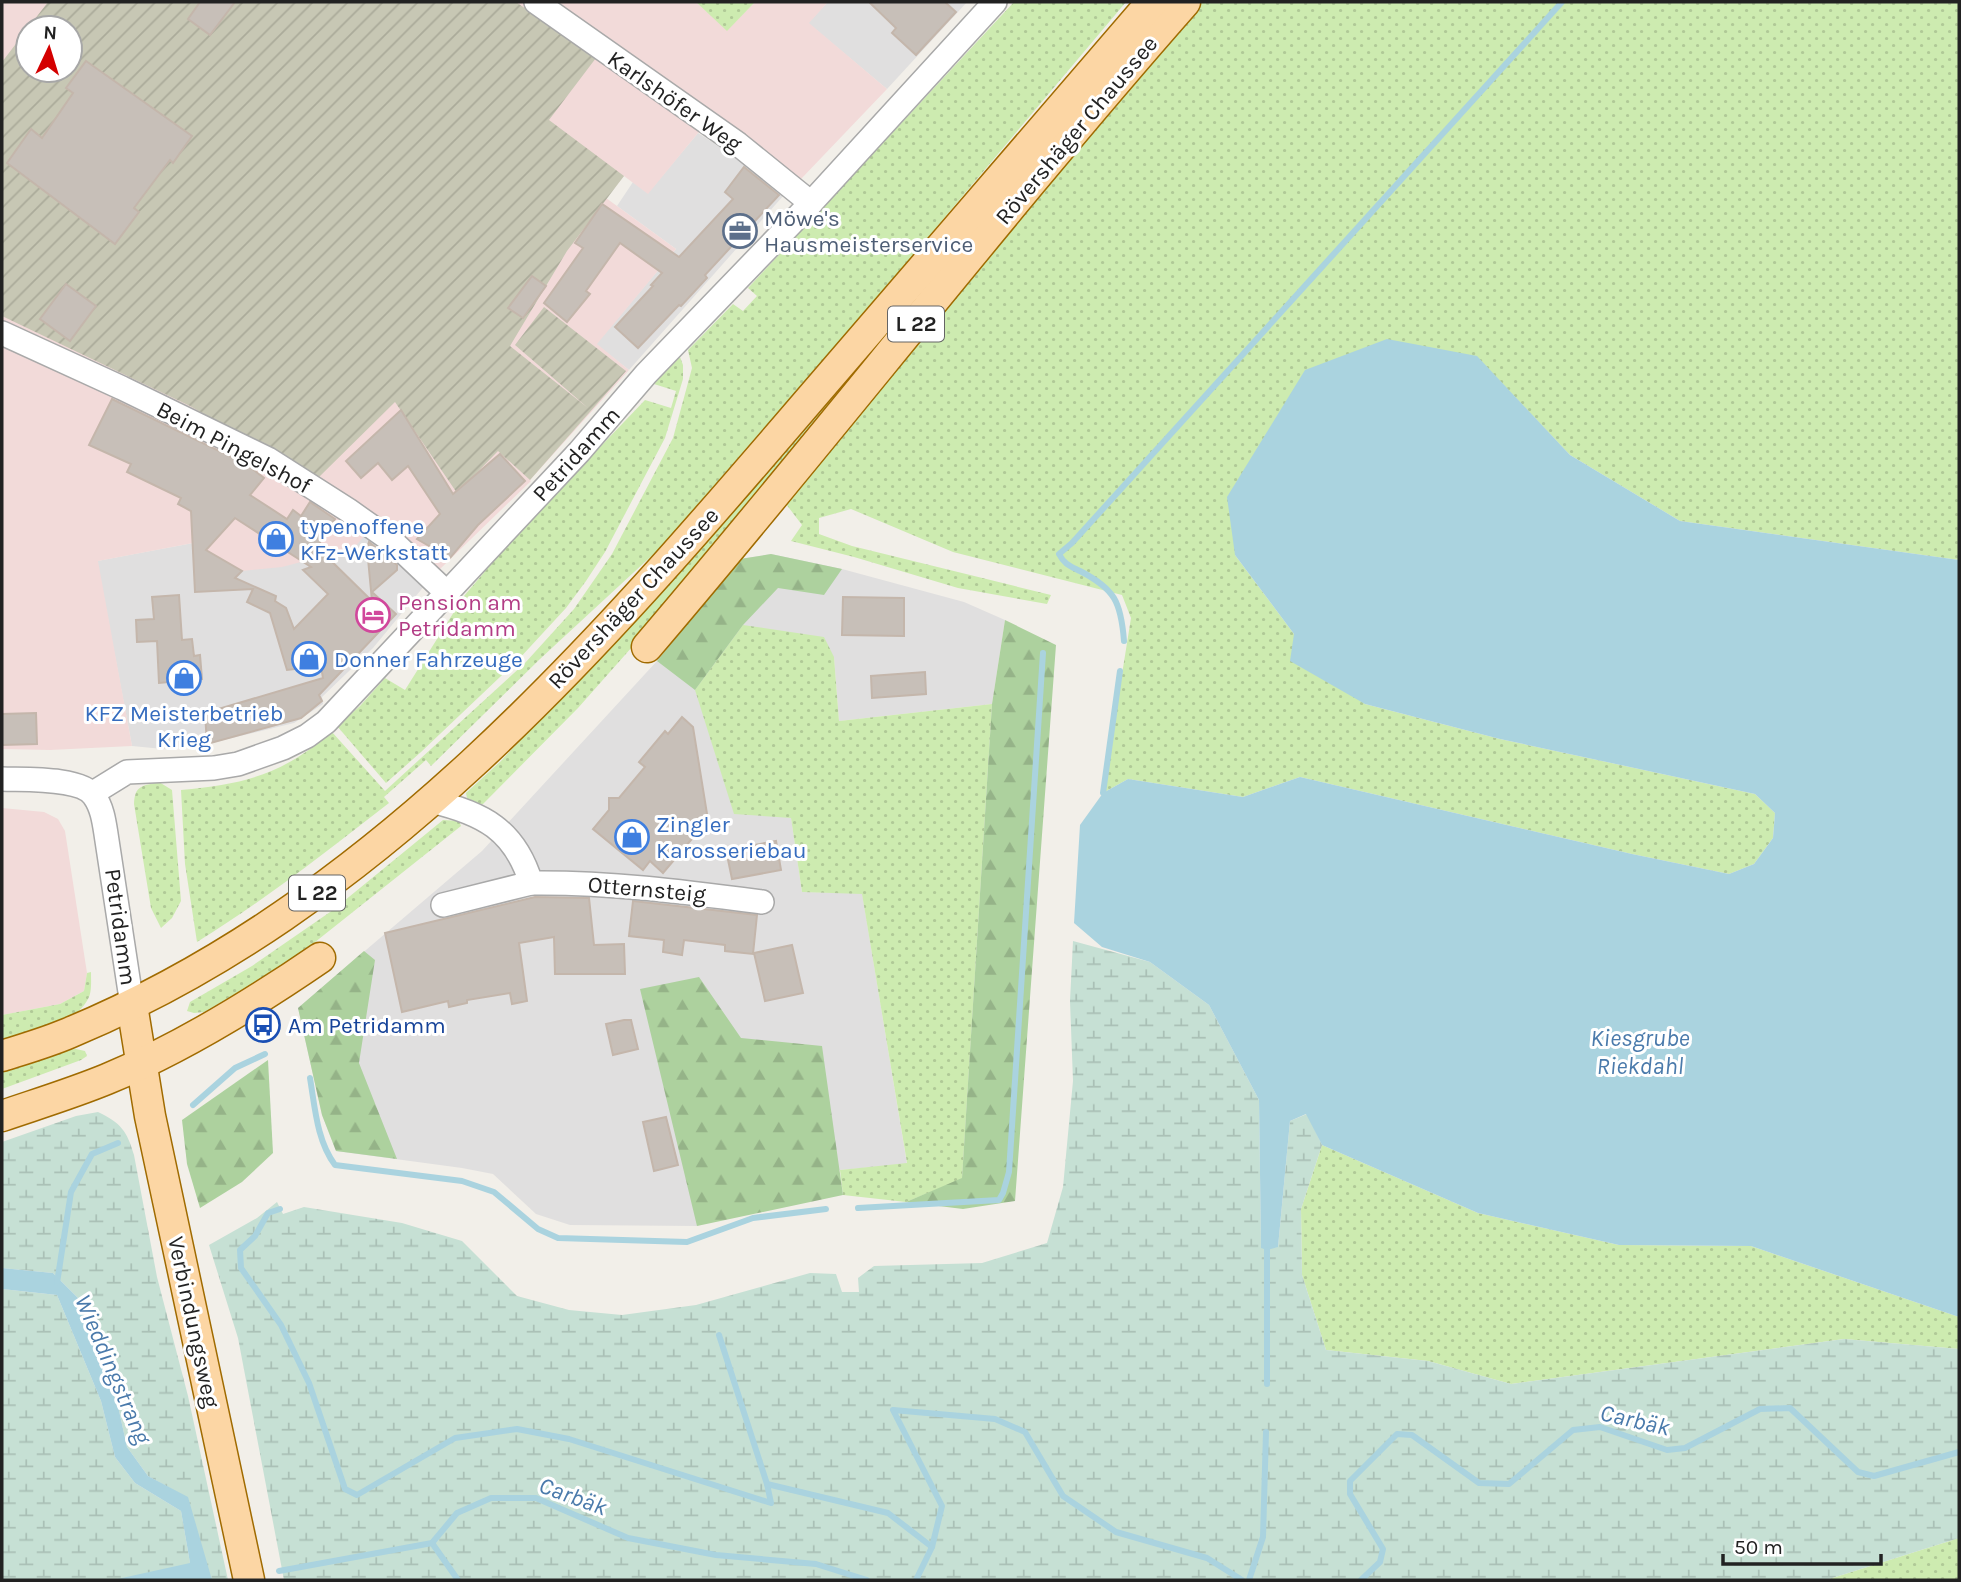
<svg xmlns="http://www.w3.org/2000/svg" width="1961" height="1582" viewBox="0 0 1961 1582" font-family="Karla,sans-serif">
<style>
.residential{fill:#e0dfdf}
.commercial{fill:#f2dad9;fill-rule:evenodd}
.construction{fill:url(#construction-furrows)}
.grass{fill:url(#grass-dots)}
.forest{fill:url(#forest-firs)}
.wetland{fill:url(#wetland-marsh)}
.water{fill:#aad3df}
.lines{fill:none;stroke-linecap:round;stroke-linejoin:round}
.stream{stroke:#aad3df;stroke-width:6}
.building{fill:#c7bfb8;stroke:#c4b6ab;stroke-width:2;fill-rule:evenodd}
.minor-casing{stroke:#a9a9a9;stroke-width:26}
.major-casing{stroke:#a06b00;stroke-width:33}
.minor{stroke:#fff;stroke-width:23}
.major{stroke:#fcd6a4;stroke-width:30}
.labels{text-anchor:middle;stroke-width:6;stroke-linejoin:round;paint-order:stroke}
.shield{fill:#fff;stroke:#646464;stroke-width:2}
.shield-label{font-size:21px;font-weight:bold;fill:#222}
.street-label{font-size:23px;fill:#222;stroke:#fff}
.service-label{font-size:23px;fill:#4e5e75;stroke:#fff;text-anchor:start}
.shop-label{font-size:23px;fill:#366cbe;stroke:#fff;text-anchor:start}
.hotel-label{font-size:23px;fill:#b23c85;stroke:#fff;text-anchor:start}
.transit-label{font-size:23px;fill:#164399;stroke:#fff;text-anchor:start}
.water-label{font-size:24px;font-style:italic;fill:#4a7aab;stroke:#fff}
</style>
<defs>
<pattern id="construction-furrows" width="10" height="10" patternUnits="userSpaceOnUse" patternTransform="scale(1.75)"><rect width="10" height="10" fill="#c7c7b4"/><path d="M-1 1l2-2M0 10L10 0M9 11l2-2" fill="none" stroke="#abab9a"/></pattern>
<pattern id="grass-dots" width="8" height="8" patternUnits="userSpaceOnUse" patternTransform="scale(1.75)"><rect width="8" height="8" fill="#cdebb0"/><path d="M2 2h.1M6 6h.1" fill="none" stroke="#b0c997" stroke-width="1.8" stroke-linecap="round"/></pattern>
<pattern id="forest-firs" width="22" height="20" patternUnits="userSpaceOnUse" patternTransform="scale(1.75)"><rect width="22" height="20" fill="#add19e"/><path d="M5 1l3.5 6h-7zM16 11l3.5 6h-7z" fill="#95b388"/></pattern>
<pattern id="wetland-marsh" width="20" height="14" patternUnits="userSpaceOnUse" patternTransform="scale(1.75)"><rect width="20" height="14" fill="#c6e0d4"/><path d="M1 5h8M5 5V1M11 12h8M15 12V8" fill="none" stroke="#aac0b6"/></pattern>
</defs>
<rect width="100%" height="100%" fill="#f2efe9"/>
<!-- residential -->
<g class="residential">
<polygon points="828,2 967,2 887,89 808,23"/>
<polygon points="698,133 746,164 784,195 629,370 596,344 676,249 617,206 633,182 648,193"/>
<polygon points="368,531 425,585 373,648 322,697 323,704 294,723 207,744 163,749 132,746 97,561 193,543"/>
<polygon points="771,554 842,569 964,602 1005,620 992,704 839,721 834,657 791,818 802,892 862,893 907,1164 840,1170 697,1226 570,1225 536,1214 493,1174 462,1168 336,1151 322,1115 298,1008 482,851 657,661 740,559"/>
</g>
<!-- commercial -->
<g class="commercial">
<path d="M2,2h694l31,28 28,-28h73l-19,21 78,66 -86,90 -82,-63 -21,17 -50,61 -24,-18 -18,22 70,51 -79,95 32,26 -99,110 1,1 -91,88 -63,-48 -23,27 -72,19 -40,4 -49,-28 -95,18 34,185 -82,4 -48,-1zM28,28h42v42h-42z"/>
<polygon points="2,808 44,812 58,819 65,831 87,973 84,991 60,1004 2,1015"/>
</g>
<!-- construction -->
<polygon class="construction" points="48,2 516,2 596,58 549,120 624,176 567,251 510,346 588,408 515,345 544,307 626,371 530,480 498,451 457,493 395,402 317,479 190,406 2,316 2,62 28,28 28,70 70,70 70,28 28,28"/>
<!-- grass -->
<g class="grass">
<polygon points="696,2 755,2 727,31"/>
<path d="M1014,2h112l-246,292 -221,255 -119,110 -109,107 -5,-6 -42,37 5,6c-63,49 -124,97 -192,139l-12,-78 -4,-74c64,-6 100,-15 151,-58l53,59 140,-128 49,-54 38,-55 61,-116 19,-70 -4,-18 45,-46 10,7 14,-15 -9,-8z"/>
<polygon points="1160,2 640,638 578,708 483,804 476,804 467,798 466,793 501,761 640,612"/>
<polygon points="1196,2 1959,2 1959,560 1680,521 1570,455 1477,357 1235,555 1294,634 1365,704 1500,739 1755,794 1775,813 1773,838 1754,864 1729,874 1632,854 1300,777 1243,797 1128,779 1103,793 1131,618 1122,595 953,552 851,509 819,518 819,534 852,546 1051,595 1047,604 958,588 854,557 791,541 802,525 786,504"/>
<polygon points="680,357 683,365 683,379 665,438 605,552 586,581 566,608 518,660 421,752 386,783 337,726 360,706 385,678 405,690 464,596 515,536 645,400 671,408 676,391 654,384"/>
<polygon points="743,625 824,637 834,657 839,721 992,704 962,1179 906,1202 843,1195 840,1170 907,1163 862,894 802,892 791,818 734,814 695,690"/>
<path d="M159,782l13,8 9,111 -9,17 -11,10 -10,-20 -17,-104c1,-19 8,-18 25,-22z"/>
<polygon points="443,820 459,821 461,826 290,962 204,1012 194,1013 187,1011 190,1002 252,966 333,910"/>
<path d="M91,972c0,9 1,20 -3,27 -14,27 -60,36 -86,44v-28l58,-11 24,-13 3,-18z"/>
<polygon points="76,1049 85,1051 87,1056 81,1060 2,1089 2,1067 60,1050"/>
<polygon points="1322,1145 1478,1213 1619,1245 1751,1246 1959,1317 1959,1349 1844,1339 1511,1384 1428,1361 1326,1350 1302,1275 1301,1209"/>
<polygon points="1959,1538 1959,1580 1826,1580"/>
</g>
<!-- forest -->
<g class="forest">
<polygon points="771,554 842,569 824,595 778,588 743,625 695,690 657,661 740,559"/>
<polygon points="1005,620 1056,645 1015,1201 963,1209 906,1202 962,1178 992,704"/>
<polygon points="364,951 375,960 359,1063 397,1159 336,1151 322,1115 298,1008"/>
<polygon points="699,977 741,1038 822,1046 843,1195 697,1226 640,989"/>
<polygon points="268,1060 273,1153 242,1182 200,1208 187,1164 182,1120"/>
</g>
<!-- wetland -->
<g class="wetland">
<polygon points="1073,941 1150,962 1209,1005 1259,1100 1261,1248 1278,1247 1290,1121 1307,1114 1322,1145 1301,1209 1302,1275 1326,1350 1428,1361 1511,1384 1844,1339 1959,1349 1959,1538 1826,1580 284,1580 238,1338 209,1245 257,1218 277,1202 283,1214 304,1207 402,1223 462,1241 517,1296 569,1310 622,1315 696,1305 810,1273 836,1274 842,1292 859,1292 858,1278 874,1266 982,1263 1047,1243 1063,1187 1073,1081 1070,1001"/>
<path d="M98,1112c23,11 29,19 36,43l23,122 31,119 40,184h-226v-291l55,6 44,106 14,56 20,26 46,28 9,52 -2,-65 -40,-22 -21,-29 -9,-41 -40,-108 -25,-25 -51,-5v-126l74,-26z"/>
</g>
<!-- water -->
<g class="water">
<polygon points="1387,339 1477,356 1570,455 1680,521 1959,560 1959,1317 1751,1246 1619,1245 1478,1213 1322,1145 1306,1114 1290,1121 1278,1247 1267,1250 1261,1248 1259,1100 1209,1005 1150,962 1102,947 1074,923 1080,825 1103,793 1128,779 1243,797 1300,777 1632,854 1729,874 1754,864 1773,838 1775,813 1755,794 1500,739 1365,704 1290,661 1294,634 1235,555 1227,497 1305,370"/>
<polygon points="2,1268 53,1273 78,1298 118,1406 127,1447 148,1476 188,1497 212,1580 113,1580 190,1563 181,1511 135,1483 115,1457 101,1401 57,1295 2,1289"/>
</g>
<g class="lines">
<!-- stream -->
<g class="stream">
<path d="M1124,641c-3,-39 -9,-52 -44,-70 -10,-5 -16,-7 -21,-17l13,-11 490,-541"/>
<polyline points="1103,793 1120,671"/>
<path d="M310,1078c5,30 7,63 25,87l127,16 32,11 44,37 20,9 129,4 66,-24 73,-9"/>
<polyline points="193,1105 235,1068 265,1054"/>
<polyline points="858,1208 999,1200 1003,1193 1009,1172 1043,653"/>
<polyline points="280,1209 268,1213 255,1236 240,1250 241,1268 281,1325 309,1383 345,1489 357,1495 455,1438 517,1429 569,1439 771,1503 767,1484"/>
<polyline points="57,1283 71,1192 92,1154 118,1143"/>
<polyline points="719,1335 767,1484 888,1513 932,1547"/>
<polyline points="1267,1384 1267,1250"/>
<polyline points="432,1543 458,1580"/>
<polyline points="279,1571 432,1543 457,1513 491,1498 536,1498 628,1538 716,1555 816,1564 867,1580"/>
<polyline points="916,1580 932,1547 942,1506 893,1410 995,1419 1025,1432 1063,1496 1116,1532 1207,1558 1242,1580"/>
<polyline points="1249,1580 1263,1537 1266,1432"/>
<polyline points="1361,1580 1380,1562 1383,1549 1350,1494 1350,1481 1397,1434 1412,1435 1479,1483 1509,1484 1573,1430 1600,1427 1667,1450 1685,1448 1760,1409 1790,1408 1858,1472 1874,1476 1959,1452"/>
</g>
</g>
<!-- building -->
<g class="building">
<polygon points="200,2 235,2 210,35 188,19"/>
<polygon points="869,2 945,2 956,12 916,55 892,33 896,28"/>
<polygon points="86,61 192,136 173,163 170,160 134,208 139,212 115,244 7,163 31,129 42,138 73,93 66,88"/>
<polygon points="744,167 779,195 705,275 707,278 681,306 679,305 638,348 615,327 653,286 651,285 662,273 620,243 586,291 590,294 567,322 544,303 583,248 575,243 602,204 679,257 733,199 725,192"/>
<polygon points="532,276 546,286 523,318 508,308"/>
<polygon points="66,284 96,306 70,341 40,319"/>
<path d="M112,399l134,65 18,14 -14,17 37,24 6,-9 8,6 9,-14 25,17 -18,28 55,54 -5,-53 2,-6 28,23v5l-25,22 24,22 -77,81 3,6 -21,17 -94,26 -2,-31 118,-35 -2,-12 -34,4 -17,-57 -23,-11 6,-13 -58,3 -4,-81 -13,-7 3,-6 -54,-26 4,-8 -42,-19zM235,518l76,49 -8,3 25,24 -34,35 -8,-21 -11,-7 1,-5 -41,-18 7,-7 -36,-21z"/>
<polygon points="401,410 453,494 500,454 525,481 478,525 450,558 417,539 440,514 408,466 392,480 378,463 361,478 346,461"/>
<polygon points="179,595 182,640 192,639 194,656 200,655 202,679 159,683 157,641 137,642 136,620 154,619 152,597"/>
<polygon points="843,597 904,598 904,636 842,635"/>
<polygon points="925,672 926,694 872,698 871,676"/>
<polygon points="36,713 37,744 2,745 2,714"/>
<polygon points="682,717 693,727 708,820 663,873 650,861 643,870 593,829 609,810 609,798 619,798 645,767 639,762 665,731 668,734"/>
<polygon points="776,841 781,870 732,879 726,850"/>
<polygon points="535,897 589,898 594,945 624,944 625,974 555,974 554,937 519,943 527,1001 512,1004 510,993 467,1000 467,1003 449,1007 448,1001 402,1012 385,933"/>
<polygon points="633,901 757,915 753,954 725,951 725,945 684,940 682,955 663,952 664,940 629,936"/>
<polygon points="792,945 803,993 765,1001 754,953"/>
<polygon points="624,1020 631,1020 638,1049 613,1055 606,1024"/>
<polygon points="666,1117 678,1165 654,1171 643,1122"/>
</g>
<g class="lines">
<!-- minor casing -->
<g class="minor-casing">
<g id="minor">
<polyline points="536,2 738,144 811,203"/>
<polyline points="2,333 122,388 268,459 348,510 392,541 447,593"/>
<path d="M2,779c22,1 79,-2 92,17 8,11 10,25 12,38l26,171"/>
<polyline points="93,793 127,772 214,768 238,764 283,748 307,736 326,722 579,452 646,374 811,203 995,2"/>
<path d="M431,801c52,12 84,29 100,82 78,-1 154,9 231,19"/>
<polyline points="443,905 531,883"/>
</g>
</g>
<!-- major casing -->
<g class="major-casing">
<g id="major">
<path d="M647,647c182,-213 353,-435 538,-645"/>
<polyline points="132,1005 150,1116 249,1580"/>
<path d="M2,1056c22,-7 46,-14 67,-23 305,-127 526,-383 736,-628 116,-134 231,-269 347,-403"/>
<path d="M2,1116c35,-12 71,-23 105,-37 75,-31 146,-75 213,-121"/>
</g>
</g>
<!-- minor -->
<use href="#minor" class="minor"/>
<!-- major -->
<use href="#major" class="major"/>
</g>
<!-- icons -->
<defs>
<g id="office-ring" transform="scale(1.75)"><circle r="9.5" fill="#fff" stroke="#5c6f8a" stroke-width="1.5"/><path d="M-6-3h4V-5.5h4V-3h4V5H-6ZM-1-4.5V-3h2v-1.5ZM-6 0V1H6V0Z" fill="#5c6f8a"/></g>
<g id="shop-ring" transform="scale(1.75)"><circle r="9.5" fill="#fff" stroke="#3f7fe0" stroke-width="1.5"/><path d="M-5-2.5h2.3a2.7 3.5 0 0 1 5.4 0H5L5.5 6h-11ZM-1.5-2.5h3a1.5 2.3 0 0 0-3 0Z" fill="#3f7fe0"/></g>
<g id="hotel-ring" transform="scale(1.75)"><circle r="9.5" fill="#fff" stroke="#d1479c" stroke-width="1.5"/><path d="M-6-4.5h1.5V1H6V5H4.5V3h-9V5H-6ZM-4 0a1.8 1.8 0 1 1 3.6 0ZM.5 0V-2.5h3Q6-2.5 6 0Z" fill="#d1479c"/></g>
<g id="bus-ring" transform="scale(1.75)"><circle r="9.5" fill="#fff" stroke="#1a4fb4" stroke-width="1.5"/><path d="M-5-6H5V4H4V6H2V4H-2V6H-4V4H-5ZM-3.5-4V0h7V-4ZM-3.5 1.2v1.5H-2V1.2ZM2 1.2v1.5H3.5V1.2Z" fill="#1a4fb4"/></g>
</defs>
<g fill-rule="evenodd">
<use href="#office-ring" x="740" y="231"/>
<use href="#shop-ring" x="276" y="539"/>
<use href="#hotel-ring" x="373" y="615"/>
<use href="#shop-ring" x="309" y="659"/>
<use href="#shop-ring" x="184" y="678"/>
<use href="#shop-ring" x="632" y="837"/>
<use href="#bus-ring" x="263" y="1025"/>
</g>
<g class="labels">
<!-- shield labels -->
<g class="shield">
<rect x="888" y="306.5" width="56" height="35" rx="5"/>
<rect x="289" y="875.5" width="56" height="35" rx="5"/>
</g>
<g class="shield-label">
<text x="916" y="331">L 22</text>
<text x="317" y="900">L 22</text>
</g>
<!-- street labels -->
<g class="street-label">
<text transform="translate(675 101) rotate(35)" y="8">Karlshöfer Weg</text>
<text transform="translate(1076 130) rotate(-50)" y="8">Rövershäger Chaussee</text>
<text transform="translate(234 447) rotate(28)" y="8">Beim Pingelshof</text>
<text transform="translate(576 454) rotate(-48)" y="8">Petridamm</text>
<text transform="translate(633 598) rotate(-47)" y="8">Rövershäger Chaussee</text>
<text transform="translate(647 889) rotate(5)" y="8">Otternsteig</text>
<text transform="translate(121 927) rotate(82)" y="8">Petridamm</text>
<text transform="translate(194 1322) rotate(78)" y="8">Verbindungsweg</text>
</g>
<!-- service labels -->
<g class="service-label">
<text x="764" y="226">Möwe's<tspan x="764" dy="26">Hausmeisterservice</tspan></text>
</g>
<!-- shop labels -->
<g class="shop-label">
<text x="300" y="534">typenoffene<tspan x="300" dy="26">KFz-Werkstatt</tspan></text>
<text x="334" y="667">Donner Fahrzeuge</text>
<text x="184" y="721" text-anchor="middle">KFZ Meisterbetrieb<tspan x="184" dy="26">Krieg</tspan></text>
<text x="656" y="832">Zingler<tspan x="656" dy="26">Karosseriebau</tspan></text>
</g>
<!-- hotel labels -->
<g class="hotel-label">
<text x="398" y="610">Pension am<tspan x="398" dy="26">Petridamm</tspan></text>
</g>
<!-- transit labels -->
<g class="transit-label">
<text x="288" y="1033">Am Petridamm</text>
</g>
<!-- water labels -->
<g class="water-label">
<text x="1640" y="1046">Kiesgrube<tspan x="1640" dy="28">Riekdahl</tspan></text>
<text transform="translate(113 1369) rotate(67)" y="8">Wieddingstrang</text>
<text transform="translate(1635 1420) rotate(13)" y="8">Carbäk</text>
<text transform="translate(573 1496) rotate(20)" y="8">Carbäk</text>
</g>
</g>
<!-- border -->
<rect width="1961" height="1582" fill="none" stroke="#222222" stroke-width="7"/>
<!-- north arrow -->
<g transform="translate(49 49) rotate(4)"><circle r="33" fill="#ffffff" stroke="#a7a7a7" stroke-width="2"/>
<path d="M0-5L12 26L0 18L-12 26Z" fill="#d40000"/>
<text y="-10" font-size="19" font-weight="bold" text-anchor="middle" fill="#222222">N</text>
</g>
<!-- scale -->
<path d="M1723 1554v10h158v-10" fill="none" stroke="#222222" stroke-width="3.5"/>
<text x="1734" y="1554" font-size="21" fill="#222222" stroke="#ffffff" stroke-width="5" paint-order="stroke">50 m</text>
</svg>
